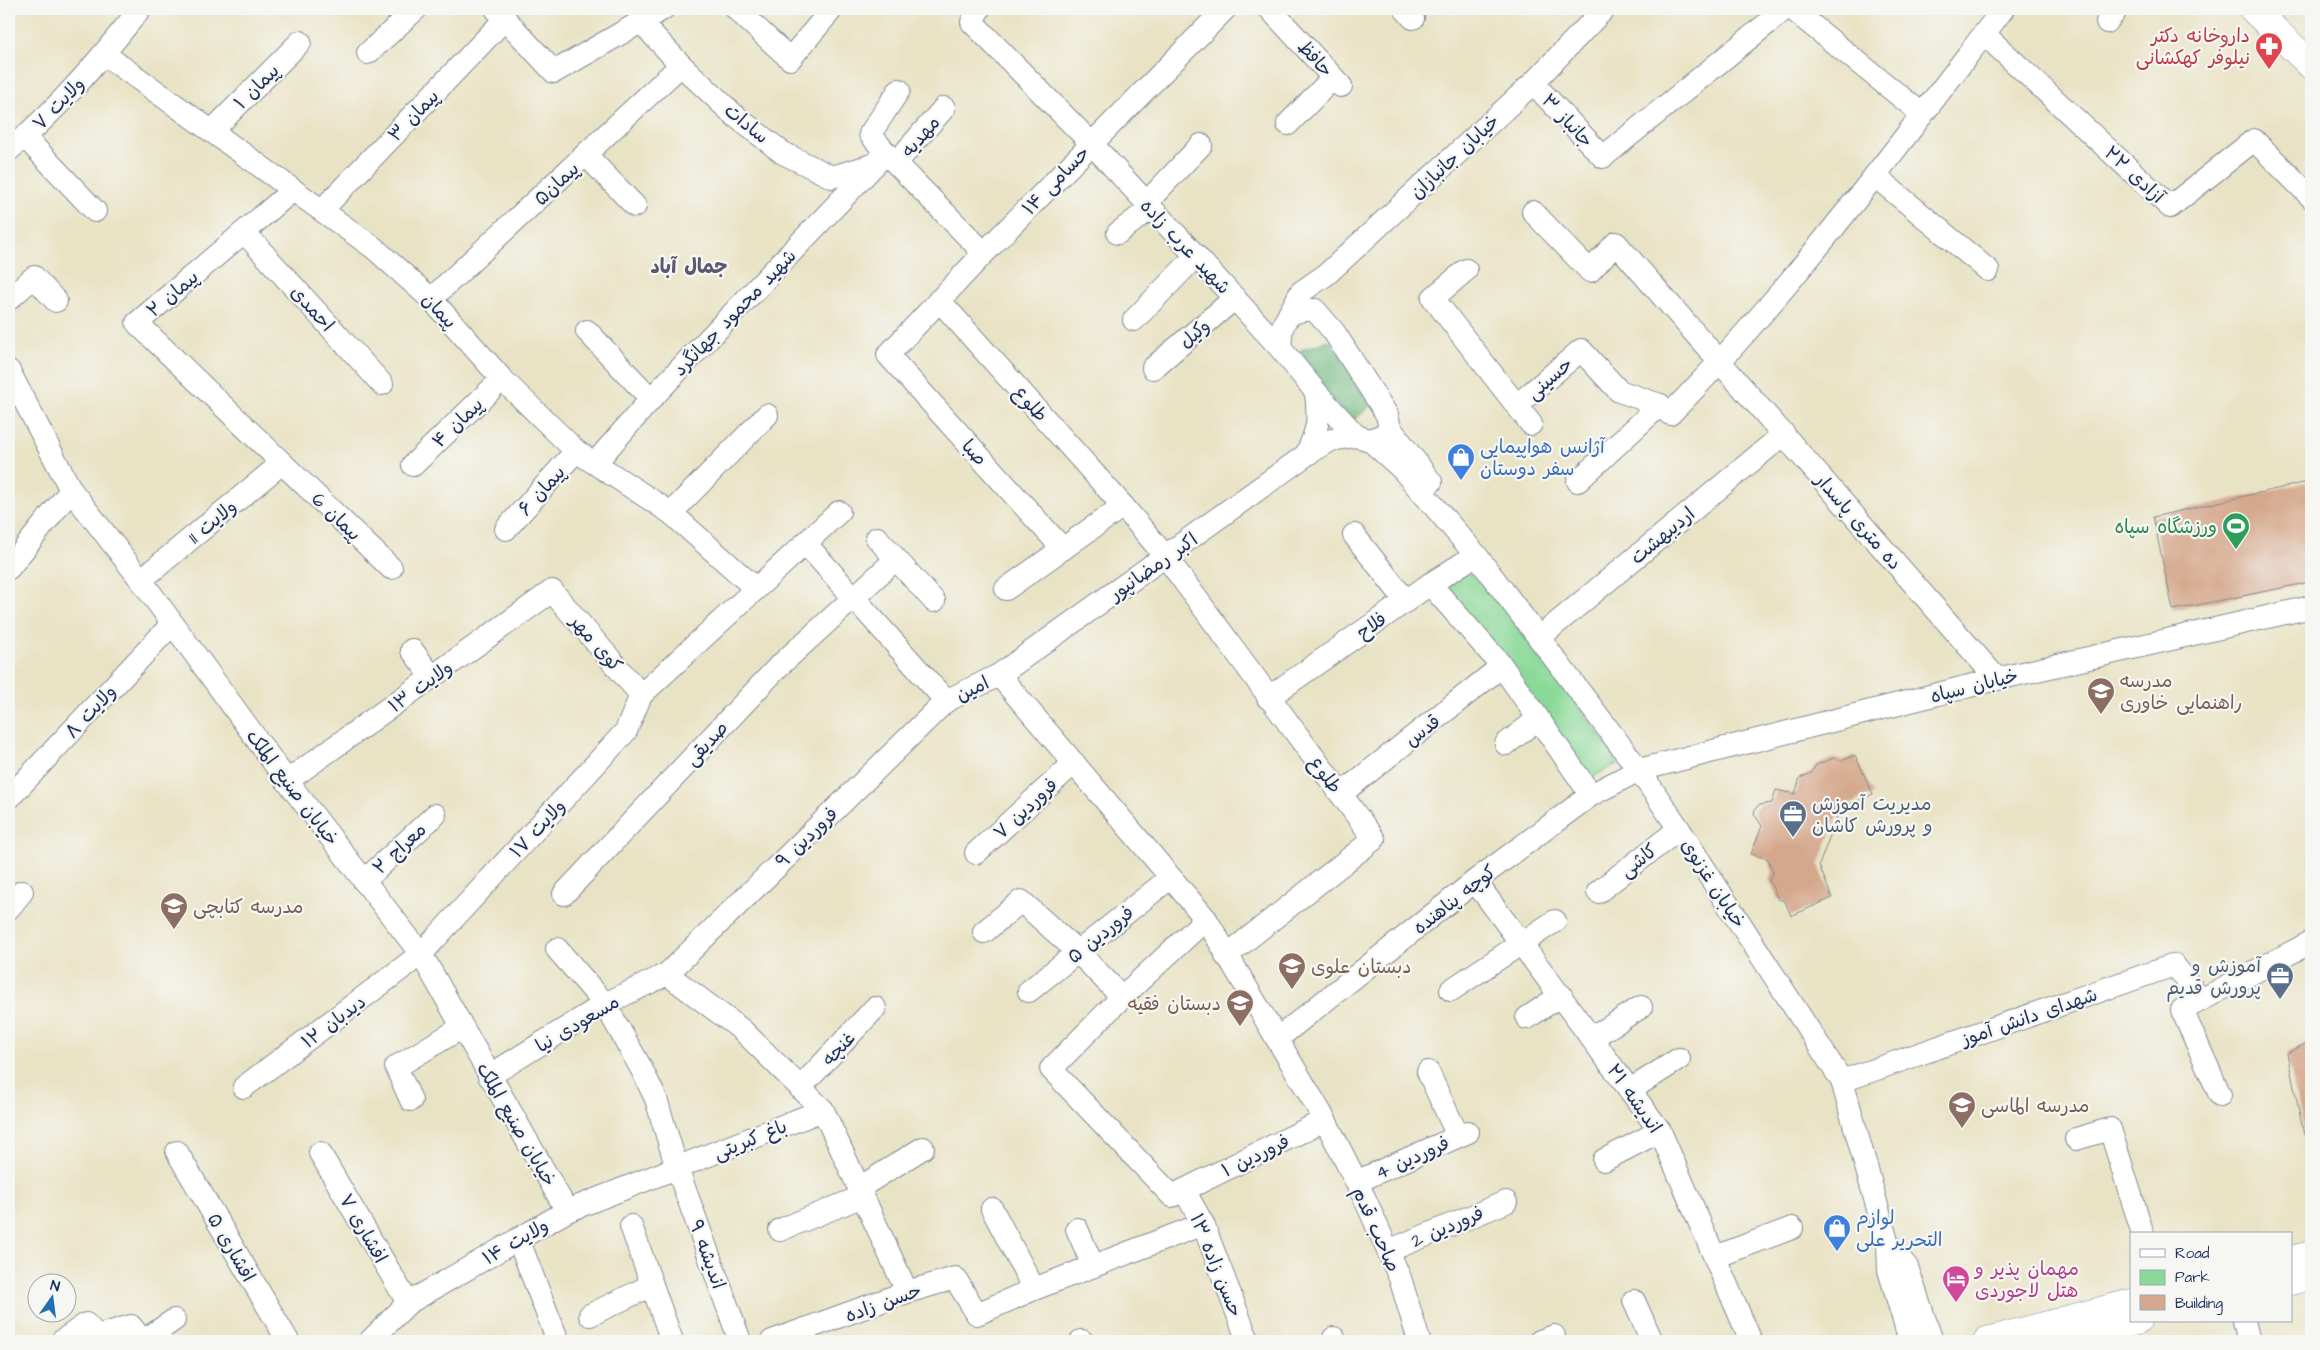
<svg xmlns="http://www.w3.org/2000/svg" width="2320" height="1350" viewBox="0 0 2320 1350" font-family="'Architects Daughter','Playpen Sans Arabic',sans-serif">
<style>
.green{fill:#8bd998;stroke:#53847b}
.forest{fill:#70b980;stroke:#46746f}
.building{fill:#d5a88d}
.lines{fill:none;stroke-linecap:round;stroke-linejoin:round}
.minor-casing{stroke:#828992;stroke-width:24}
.major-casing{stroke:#828992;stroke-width:29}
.minor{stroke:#fff;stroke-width:22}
.major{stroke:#fff;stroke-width:28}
.labels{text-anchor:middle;stroke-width:4.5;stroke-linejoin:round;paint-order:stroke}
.health-label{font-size:19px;fill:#be3a42;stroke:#f6f6f2;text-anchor:end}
.street-label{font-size:19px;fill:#1b2f5e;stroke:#f6f6f2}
.shop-label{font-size:19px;fill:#366cbe;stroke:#f6f6f2;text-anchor:start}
.leisure-label{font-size:19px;fill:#27864d;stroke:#f6f6f2;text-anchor:end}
.education-label{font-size:19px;fill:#785e54;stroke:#f6f6f2;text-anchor:start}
.service-label{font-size:19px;fill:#4e5e75;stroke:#f6f6f2;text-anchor:start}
.hotel-label{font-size:19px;fill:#b23c85;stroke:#f6f6f2;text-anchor:start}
.neighbourhood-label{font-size:20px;font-weight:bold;fill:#5c596e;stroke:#f6f6f2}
</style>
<rect width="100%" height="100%" fill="#f6f6f2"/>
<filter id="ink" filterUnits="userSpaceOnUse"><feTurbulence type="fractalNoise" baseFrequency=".02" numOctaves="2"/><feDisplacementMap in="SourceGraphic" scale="10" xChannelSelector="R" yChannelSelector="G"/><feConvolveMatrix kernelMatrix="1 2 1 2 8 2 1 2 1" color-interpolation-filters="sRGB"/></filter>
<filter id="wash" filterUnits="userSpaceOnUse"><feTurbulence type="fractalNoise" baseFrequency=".0096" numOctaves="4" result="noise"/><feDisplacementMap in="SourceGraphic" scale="20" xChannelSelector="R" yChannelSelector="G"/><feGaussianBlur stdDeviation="1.12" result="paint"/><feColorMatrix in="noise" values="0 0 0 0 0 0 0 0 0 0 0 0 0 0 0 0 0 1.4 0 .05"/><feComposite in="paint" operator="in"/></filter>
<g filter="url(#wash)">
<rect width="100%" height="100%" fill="#e9e3c5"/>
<!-- green -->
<polygon class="green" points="1479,565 1619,763 1589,779 1443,587"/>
<!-- forest -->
<polygon class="forest" points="1329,340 1377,400 1351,423 1296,352"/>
<g id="blocks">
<!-- building -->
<g class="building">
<polygon points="2307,482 2311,499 2311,582 2173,610 2153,517"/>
<polygon points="1855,755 1873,794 1840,809 1819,865 1832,898 1791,916 1785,901 1778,899 1769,880 1773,873 1768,859 1751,854 1762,826 1754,814 1755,809 1759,805 1772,803 1776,790 1795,794 1800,778 1811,773 1816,765 1834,758 1842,761"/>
<polygon points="2311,1041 2311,1134 2304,1135 2287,1053"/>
</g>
</g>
</g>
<g filter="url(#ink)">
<use href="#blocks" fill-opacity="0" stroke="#828992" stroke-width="1"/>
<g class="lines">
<!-- minor casing -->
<g class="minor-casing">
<g id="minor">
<polyline points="496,9 554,72 663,9"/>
<polyline points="736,9 790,59 832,9"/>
<path d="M979,9l-7,13 119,121 105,113 85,93 35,43 40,44 14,4 13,-5 7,-7 -3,-13 -53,-83 -19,-22c-28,-2 -36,12 -34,39"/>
<polyline points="1270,9 1341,86"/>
<polyline points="1405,9 1413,18"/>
<polyline points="1792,9 1922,114"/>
<polyline points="641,22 681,65 734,115 783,153 832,177 872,165"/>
<polyline points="2107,22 2117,9"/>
<polyline points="1984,34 2170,207 2254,140 2311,197"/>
<polyline points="368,53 416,9"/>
<polyline points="104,54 374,248 431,299 502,379 576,451 671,513 755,588"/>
<polyline points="1533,83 1603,157 1785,9"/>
<polyline points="1288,124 1333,78"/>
<polyline points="212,131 300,42"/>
<polyline points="25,137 95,211"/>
<path d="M9,150c50,-41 91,-91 131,-141"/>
<polyline points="886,153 870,134 899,90"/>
<polyline points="586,155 635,206"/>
<polyline points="896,163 944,108"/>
<polyline points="1875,176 1988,270"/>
<polyline points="293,190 137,323 391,568"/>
<polyline points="1146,203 1201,145"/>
<polyline points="322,210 505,19"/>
<polyline points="1533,212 1590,271 1616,243 1997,679"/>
<polyline points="244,232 382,384"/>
<polyline points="1118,233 1151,208"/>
<polyline points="1466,270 1433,298 1531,424"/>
<polyline points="9,299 34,277 56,301"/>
<polyline points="431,299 681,65"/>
<polyline points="939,300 1123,506"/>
<polyline points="1288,316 1301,292 1327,274 1533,83 1604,9"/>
<polyline points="1134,320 1196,256"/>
<polyline points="587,331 651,399"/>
<polyline points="1153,368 1235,298"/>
<polyline points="9,371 71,490 141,580 287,781 421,954 567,1211"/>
<path d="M1517,405l64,-55 38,41 41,14 10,9c121,-123 228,-268 333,-405"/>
<polyline points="1390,428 1431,482"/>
<polyline points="1370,440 1402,469 1476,555 1639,770 1679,829 1842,1081 1888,1245 1889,1270 1910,1341"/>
<path d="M1306,455c13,-28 13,-33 10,-63"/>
<polyline points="596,462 651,399 886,153 984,253"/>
<polyline points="413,465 502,379"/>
<polyline points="1578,481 1660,405"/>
<polyline points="671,513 767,415"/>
<polyline points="506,529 576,451"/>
<polyline points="1354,535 1406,601"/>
<polyline points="877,538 934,601"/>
<polyline points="806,544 946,701"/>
<polyline points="1063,549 888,355 984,253 1225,9"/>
<polyline points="9,568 71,490"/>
<polyline points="141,580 282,463"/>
<polyline points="1430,584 1502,666 1591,795"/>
<polyline points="1006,589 1123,506 1166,557 1374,839 1226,956"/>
<polyline points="1540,637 1784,434"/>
<polyline points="412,650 432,677"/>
<polyline points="999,675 1206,919 1325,1120 1365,1199 1400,1278 1419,1341"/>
<polyline points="1268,698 1430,584 1476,555"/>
<polyline points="1506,744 1538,719"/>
<polyline points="287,781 552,591 641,695"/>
<polyline points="1341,794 1502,666"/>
<polyline points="9,798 172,624"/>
<polyline points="976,853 1074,763"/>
<polyline points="364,881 435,815"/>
<polyline points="1475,881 1660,1131 1751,1341"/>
<polyline points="1598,892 1679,829"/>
<polyline points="564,894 778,667 896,559"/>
<polyline points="9,908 22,892"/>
<polyline points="1206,919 1122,997 1051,1069 1172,1196 1325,1120"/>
<polyline points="984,932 1021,901 1078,952 1122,997"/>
<polyline points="557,949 605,1004 641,1068 656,1099 677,1168 740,1341"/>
<polyline points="667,974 742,1030 823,1110 907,1292"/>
<polyline points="1451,990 1555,921"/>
<polyline points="1029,991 1170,878"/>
<polyline points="1527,1018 1561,995"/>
<polyline points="1592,1038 1641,1007"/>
<polyline points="1277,1039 1475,881 1591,795 1639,770 1997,679 2311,607"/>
<polyline points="1428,1072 1458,1136"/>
<polyline points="489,1076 605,1004 667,974 946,701 999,675 1306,455 1331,440 1356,436"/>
<polyline points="1842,1081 2174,965 2201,1000"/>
<polyline points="244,1087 421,954 626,731 641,695 839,512"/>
<polyline points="800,1088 875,1008"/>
<polyline points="1630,1090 1679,1059"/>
<polyline points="2220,1095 2182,1010 2311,942"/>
<polyline points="411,1100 396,1067 461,1028"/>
<polyline points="2076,1139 2110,1129 2143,1234"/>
<polyline points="177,1152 288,1341"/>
<polyline points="320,1153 408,1303"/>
<polyline points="1604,1160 1660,1131"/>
<polyline points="1356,1182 1468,1132"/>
<polyline points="859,1188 923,1148"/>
<polyline points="1184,1190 1203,1224 1248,1341"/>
<polyline points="992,1209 1034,1289"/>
<polyline points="631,1226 672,1341"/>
<polyline points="1077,1229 1093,1266"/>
<polyline points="780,1230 863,1196"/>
<polyline points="518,1239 558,1341"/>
<polyline points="1888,1245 1907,1267 1932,1341"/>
<polyline points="1388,1251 1506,1202"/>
<polyline points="1715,1257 1792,1228"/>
<polyline points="1634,1301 1652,1341"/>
<polyline points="590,1315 652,1285"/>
<polyline points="2244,1321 2249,1341"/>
<polyline points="1334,1338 1334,1341"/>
<polyline points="62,1341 86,1324 97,1336 131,1326 143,1341"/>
<polyline points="143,1341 174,1320"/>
<polyline points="370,1341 408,1303 567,1211 823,1110"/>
<polyline points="772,1341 907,1292 955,1278 977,1314 1034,1289 1203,1224"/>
<polyline points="1081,1341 1082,1341"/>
<polyline points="1540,1341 1554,1336"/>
</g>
</g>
<!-- major casing -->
<g class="major-casing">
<g id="major">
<polyline points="2253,9 2311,65"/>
<polyline points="2291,1260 2311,1255"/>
<polyline points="2291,1281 2311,1276"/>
<polyline points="1987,1341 2131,1303"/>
<polyline points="2057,1341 2137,1321"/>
</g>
</g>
<!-- minor -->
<use href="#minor" class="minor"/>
<!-- major -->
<use href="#major" class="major"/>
</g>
</g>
<!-- icons -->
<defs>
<g id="pharmacy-pin" transform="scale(1.4375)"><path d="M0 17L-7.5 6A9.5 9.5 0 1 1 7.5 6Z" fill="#e0444e" stroke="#f6f6f2"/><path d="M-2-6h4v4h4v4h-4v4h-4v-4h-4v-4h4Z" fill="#fff"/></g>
<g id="shop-pin" transform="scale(1.4375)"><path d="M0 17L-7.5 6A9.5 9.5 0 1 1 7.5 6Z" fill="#3f7fe0" stroke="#f6f6f2"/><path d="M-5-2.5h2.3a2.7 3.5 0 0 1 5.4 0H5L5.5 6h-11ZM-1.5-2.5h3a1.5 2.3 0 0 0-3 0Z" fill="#fff"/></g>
<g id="stadium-pin" transform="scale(1.4375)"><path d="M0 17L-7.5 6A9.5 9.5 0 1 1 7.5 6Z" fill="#2e9e5b" stroke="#f6f6f2"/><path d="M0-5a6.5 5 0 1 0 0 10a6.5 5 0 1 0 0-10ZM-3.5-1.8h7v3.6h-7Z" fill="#fff"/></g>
<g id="school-pin" transform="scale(1.4375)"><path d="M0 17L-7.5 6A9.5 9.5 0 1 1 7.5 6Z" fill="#8d6e63" stroke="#f6f6f2"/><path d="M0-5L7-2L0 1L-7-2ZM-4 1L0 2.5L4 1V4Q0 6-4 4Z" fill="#fff"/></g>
<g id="office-pin" transform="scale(1.4375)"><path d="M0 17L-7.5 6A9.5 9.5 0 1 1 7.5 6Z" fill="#5c6f8a" stroke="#f6f6f2"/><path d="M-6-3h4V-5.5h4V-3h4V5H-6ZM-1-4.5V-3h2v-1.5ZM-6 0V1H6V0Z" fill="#fff"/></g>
<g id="hotel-pin" transform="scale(1.4375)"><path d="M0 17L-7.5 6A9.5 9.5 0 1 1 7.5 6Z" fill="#d1479c" stroke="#f6f6f2"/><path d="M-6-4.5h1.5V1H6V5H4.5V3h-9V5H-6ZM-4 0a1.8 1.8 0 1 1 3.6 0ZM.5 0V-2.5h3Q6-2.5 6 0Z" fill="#fff"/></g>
</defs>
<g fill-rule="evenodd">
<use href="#pharmacy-pin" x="2269" y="46"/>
<use href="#shop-pin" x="1461" y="457"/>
<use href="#stadium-pin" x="2236" y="526"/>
<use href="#school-pin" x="2101" y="691"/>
<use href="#office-pin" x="1793" y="814"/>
<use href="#school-pin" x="174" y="906"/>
<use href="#school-pin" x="1292" y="966"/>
<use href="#office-pin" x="2280" y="976"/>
<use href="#school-pin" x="1240" y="1003"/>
<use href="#school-pin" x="1962" y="1105"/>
<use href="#shop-pin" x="1837" y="1228"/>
<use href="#hotel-pin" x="1956" y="1279"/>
</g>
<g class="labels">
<!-- health labels -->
<g class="health-label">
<text x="2250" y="42">داروخانه دکتر<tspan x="2250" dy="22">نیلوفر کهکشانی</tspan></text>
</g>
<!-- street labels -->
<g class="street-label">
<text transform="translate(1316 58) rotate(48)" y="7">حافظ</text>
<text transform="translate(256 86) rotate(-45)" y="7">پیمان ۱</text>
<text transform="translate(58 103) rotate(-46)" y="7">ولایت ۷</text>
<text transform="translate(413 115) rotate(-46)" y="7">پیمان ۳</text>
<text transform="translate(1568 120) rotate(47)" y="7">جانباز ۳</text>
<text transform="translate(747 123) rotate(39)" y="7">سادات</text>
<text transform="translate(920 136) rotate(-49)" y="7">مهدیه</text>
<text transform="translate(1454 156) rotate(-43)" y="7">خیابان جانبازان</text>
<text transform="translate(2135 174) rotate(43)" y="7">آزادی ۲۲</text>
<text transform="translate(1055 180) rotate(-46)" y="7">حسامی ۱۴</text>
<text transform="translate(556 183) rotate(-43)" y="7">پیمان۵</text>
<text transform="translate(1186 246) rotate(47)" y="7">شهید عرب زاده</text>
<text transform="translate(172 293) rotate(-40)" y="7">پیمان ۲</text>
<text transform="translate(313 308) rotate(48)" y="7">احمدی</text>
<text transform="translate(440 310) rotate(47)" y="7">پیمان</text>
<text transform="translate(734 312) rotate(-46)" y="7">شهید محمود جهانگرد</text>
<text transform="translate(1194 333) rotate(-40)" y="7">وکیل</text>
<text transform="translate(1549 378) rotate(-41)" y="7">حسینی</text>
<text transform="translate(1031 403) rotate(48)" y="7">طلوع</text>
<text transform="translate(457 422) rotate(-44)" y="7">پیمان ۴</text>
<text transform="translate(975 452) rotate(48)" y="7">صبا</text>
<text transform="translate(541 490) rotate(-48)" y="7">پیمان ۶</text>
<text transform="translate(337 516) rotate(44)" y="7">پیمان 6</text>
<text transform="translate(212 521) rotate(-40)" y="7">ولایت 11</text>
<text transform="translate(1859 521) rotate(49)" y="7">ده متری پاسدار</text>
<text transform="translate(1662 535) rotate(-40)" y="7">اردیبهشت</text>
<text transform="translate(1153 566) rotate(-35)" y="7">اکبر رمضانپور</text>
<text transform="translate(1371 625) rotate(-35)" y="7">فلاح</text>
<text transform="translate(597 643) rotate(49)" y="7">کوی مهر</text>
<text transform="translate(1974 685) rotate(-14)" y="7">خیابان سپاه</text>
<text transform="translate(420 686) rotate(-36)" y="7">ولایت ۱۳</text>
<text transform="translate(972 688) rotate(-26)" y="7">امین</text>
<text transform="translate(90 711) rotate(-47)" y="7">ولایت ۸</text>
<text transform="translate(1422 730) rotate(-38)" y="7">قدس</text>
<text transform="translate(706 743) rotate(-47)" y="7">صدیقی</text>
<text transform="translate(1326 774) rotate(53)" y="7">طلوع</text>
<text transform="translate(293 787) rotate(53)" y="7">خیابان صنیع الملک</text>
<text transform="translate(1025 808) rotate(-43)" y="7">فروردین ۷</text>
<text transform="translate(537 828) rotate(-47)" y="7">ولایت ۱۷</text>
<text transform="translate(806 837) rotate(-44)" y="7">فروردین ۹</text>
<text transform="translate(399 848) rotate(-43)" y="7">معراج ۲</text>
<text transform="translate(1638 860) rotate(-38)" y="7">کاشی</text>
<text transform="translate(1714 883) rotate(57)" y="7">خیابان غزنوی</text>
<text transform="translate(1454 899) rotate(-38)" y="7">کوچه پناهنده</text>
<text transform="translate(1100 934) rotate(-39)" y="7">فروردین ۵</text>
<text transform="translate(2029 1016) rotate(-19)" y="7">شهدای دانش آموز</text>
<text transform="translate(333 1021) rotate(-37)" y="7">دیدبان ۱۲</text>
<text transform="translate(577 1023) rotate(-31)" y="7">مسعودی نیا</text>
<text transform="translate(838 1048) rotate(-47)" y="7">غنچه</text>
<text transform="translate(1635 1098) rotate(55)" y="7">اندیشه ۲۱</text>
<text transform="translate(517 1124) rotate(60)" y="7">خیابان صنیع الملک</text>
<text transform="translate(750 1139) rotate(-22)" y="7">باغ کبریتی</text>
<text transform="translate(1255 1155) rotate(-26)" y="7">فروردین ۱</text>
<text transform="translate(1412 1157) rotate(-24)" y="7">فروردین 4</text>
<text transform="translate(1447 1226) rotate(-23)" y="7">فروردین 2</text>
<text transform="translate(364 1228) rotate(60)" y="7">افشاری ۷</text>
<text transform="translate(1377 1229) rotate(66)" y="7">صاحب قدم</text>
<text transform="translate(515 1241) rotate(-30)" y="7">ولایت ۱۴</text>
<text transform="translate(232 1247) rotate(60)" y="7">افشاری ۵</text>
<text transform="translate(708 1254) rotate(70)" y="7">اندیشه ۹</text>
<text transform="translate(1217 1265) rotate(68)" y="7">حسن زاده ۱۳</text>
<text transform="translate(883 1302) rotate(-20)" y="7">حسن زاده</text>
</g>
<!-- shop labels -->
<g class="shop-label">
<text x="1480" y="453">آژانس هواپیمایی<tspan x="1480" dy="22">سفر دوستان</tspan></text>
<text x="1856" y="1224">لوازم<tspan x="1856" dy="22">التحریر علی</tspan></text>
</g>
<!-- leisure labels -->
<g class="leisure-label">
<text x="2217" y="533">ورزشگاه سپاه</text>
</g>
<!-- education labels -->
<g class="education-label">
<text x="2120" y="687">مدرسه<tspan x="2120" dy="22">راهنمایی خاوری</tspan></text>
<text x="193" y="913">مدرسه کتابچی</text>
<text x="1311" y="973">دبستان علوی</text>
<text x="1221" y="1010" text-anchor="end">دبستان فقیه</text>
<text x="1981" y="1112">مدرسه الماسی</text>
</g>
<!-- service labels -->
<g class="service-label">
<text x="1812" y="810">مدیریت آموزش<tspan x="1812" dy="22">و پرورش کاشان</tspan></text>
<text x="2261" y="972" text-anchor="end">آموزش و<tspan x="2261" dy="22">پرورش قدیم</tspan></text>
</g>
<!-- hotel labels -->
<g class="hotel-label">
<text x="1975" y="1275">مهمان پذیر و<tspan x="1975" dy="22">هتل لاجوردی</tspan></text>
</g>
<!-- neighbourhood labels -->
<g class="neighbourhood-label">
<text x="689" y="273">جمال آباد</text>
</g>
</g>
<!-- margin -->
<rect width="2320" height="1350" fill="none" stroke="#f6f6f2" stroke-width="30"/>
<!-- legend -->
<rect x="2130" y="1232" width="162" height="90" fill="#f6f6f2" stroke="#9ea6b7"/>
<rect x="2140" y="1249" width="25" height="8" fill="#ffffff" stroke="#9ea6b7"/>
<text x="2175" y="1258" font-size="15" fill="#1b2f5e">Road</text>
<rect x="2140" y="1270" width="25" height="15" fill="#8bd998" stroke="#9ea6b7"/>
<text x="2175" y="1282" font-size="15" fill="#1b2f5e">Park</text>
<rect x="2140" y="1295" width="25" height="15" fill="#d5a88d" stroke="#9ea6b7"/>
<text x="2175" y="1308" font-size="15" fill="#1b2f5e">Building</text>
<!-- north arrow -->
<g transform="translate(52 1298) rotate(14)"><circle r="24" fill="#f6f6f2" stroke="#9ea6b7"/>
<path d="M0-4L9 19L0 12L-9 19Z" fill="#1f6fb2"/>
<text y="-8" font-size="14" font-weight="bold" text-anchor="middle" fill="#1b2f5e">N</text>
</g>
</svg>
